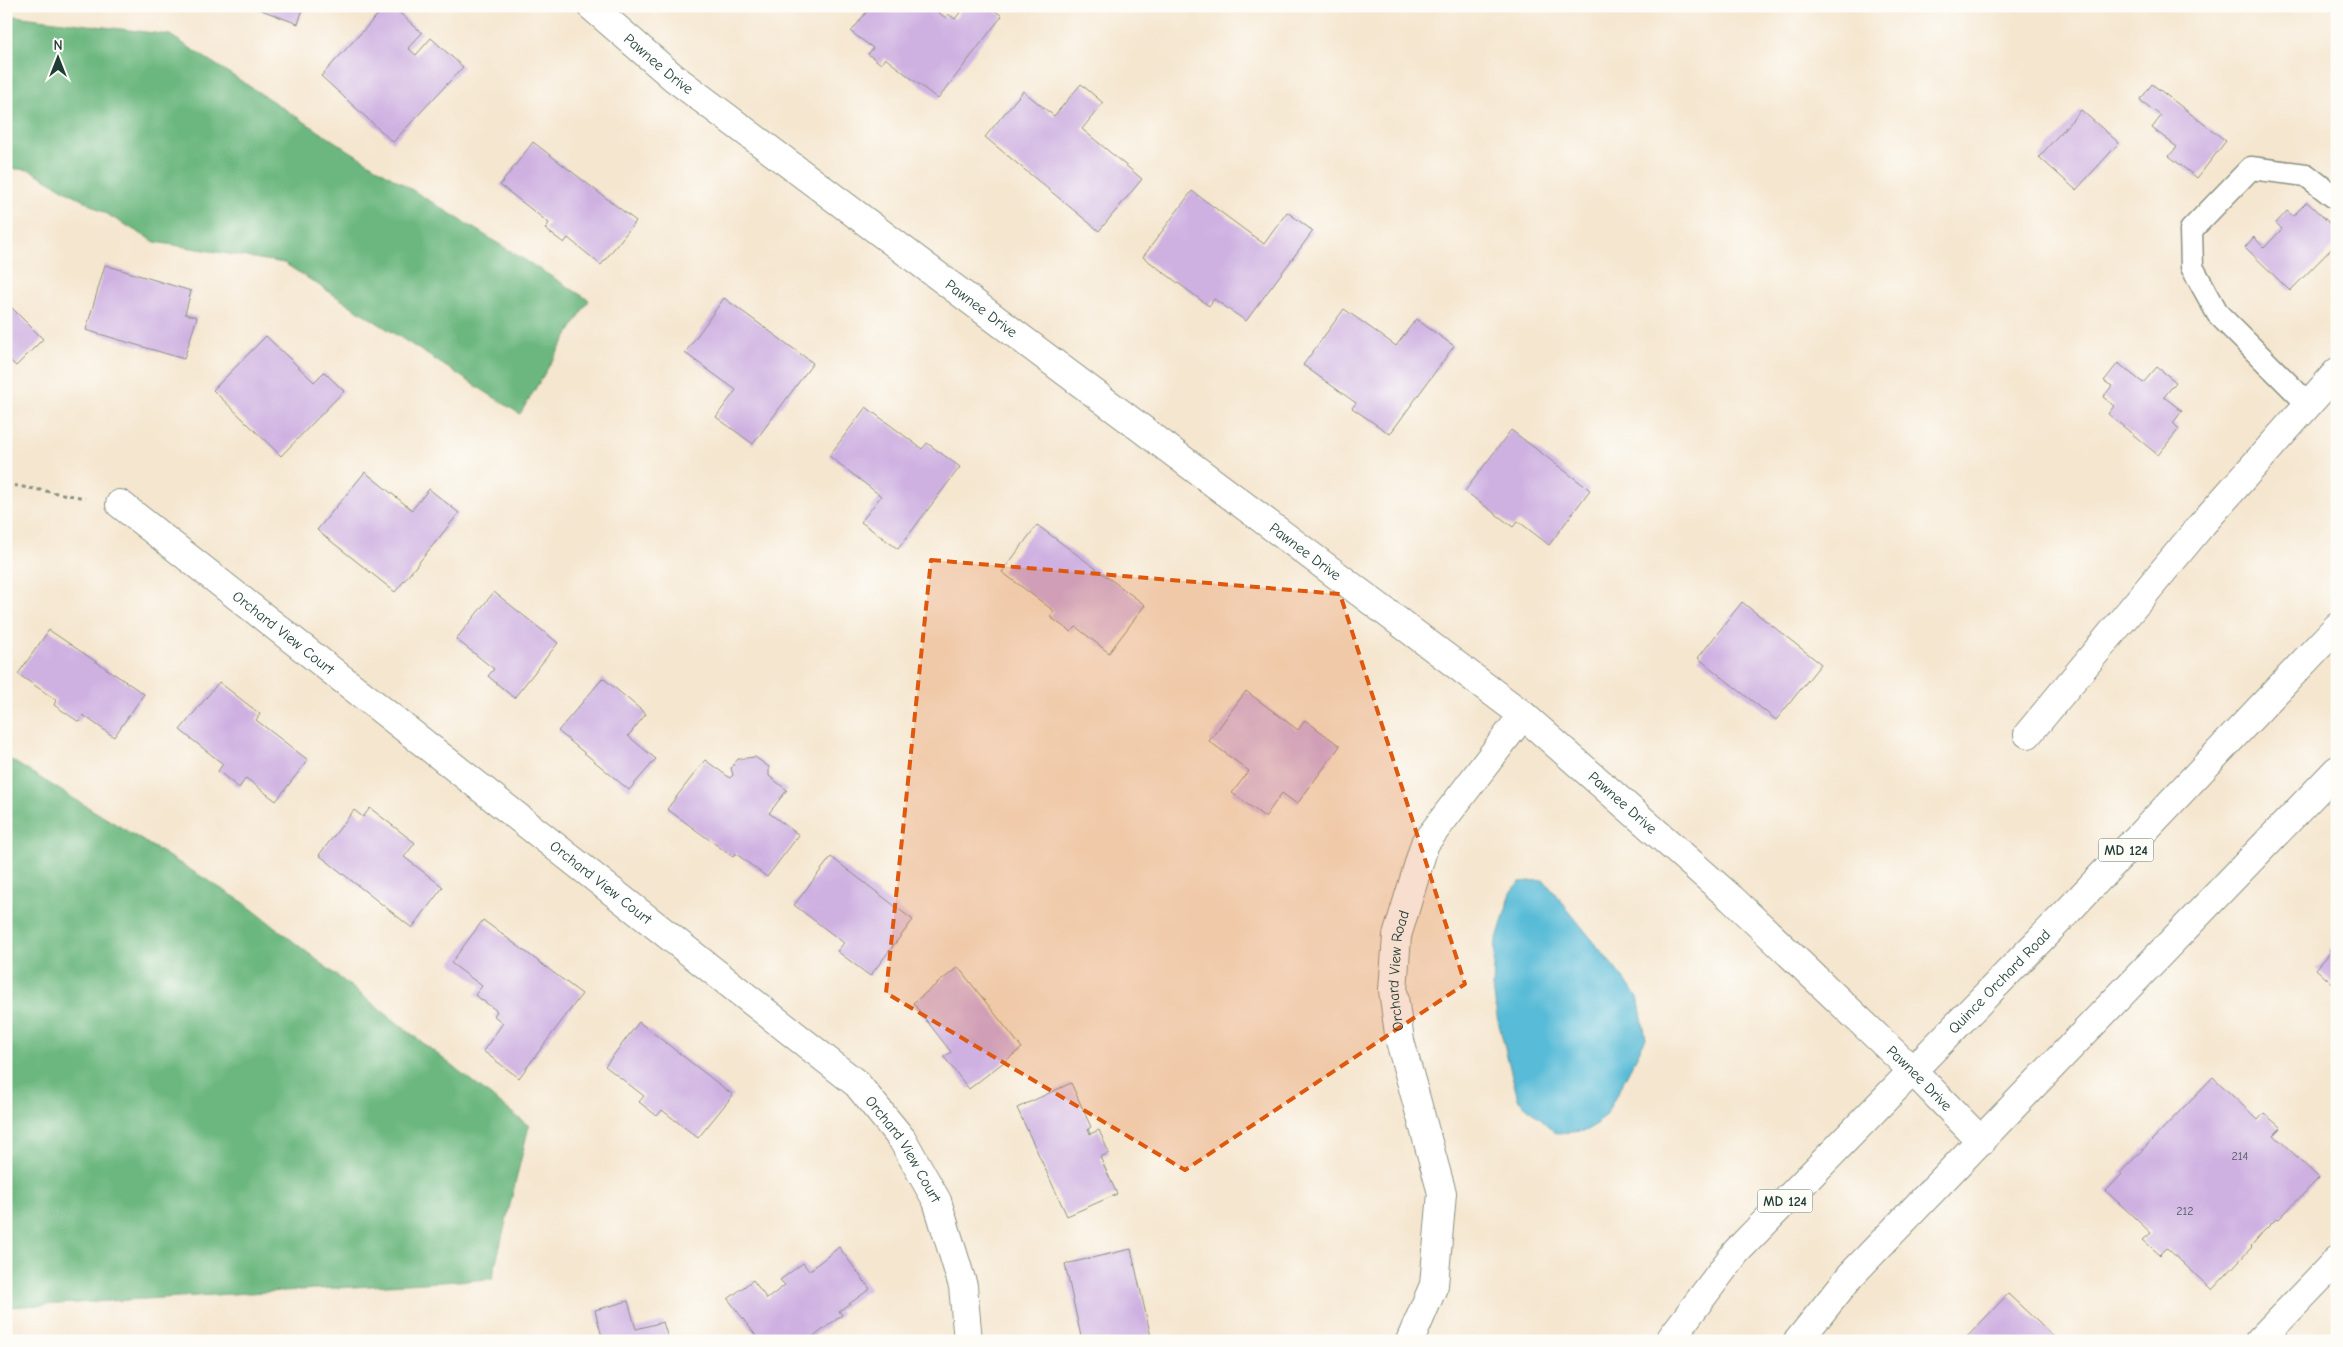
<svg xmlns="http://www.w3.org/2000/svg" width="2343" height="1347" viewBox="0 0 2343 1347" font-family="'Comic Neue',sans-serif">
<style>
.forest{fill:#6cb77f;stroke:#467a5a}
.water{fill:#59bbd7;stroke:#3c7c86}
.building{fill:#ceb0e1}
.lines{fill:none;stroke-linecap:round;stroke-linejoin:round}
.lane-casing{stroke:#8a9282;stroke-width:25}
.street-casing{stroke:#8a9282;stroke-width:30}
.primary-casing{stroke:#8a9282;stroke-width:30}
.path{stroke:#8a9282;stroke-width:3;stroke-dasharray:4 4;stroke-linecap:butt}
.lane{stroke:#fff;stroke-width:22}
.street{stroke:#fff;stroke-width:28}
.primary{stroke:#fff;stroke-width:28}
.marked{fill:#de580e;fill-opacity:0.2;stroke:#de580e;stroke-width:4;stroke-dasharray:10 6;stroke-linejoin:round}
.labels{text-anchor:middle;stroke-width:4.5;stroke-linejoin:round;paint-order:stroke}
.number-label{font-size:12px;fill:#4b5a5f}
.shield{fill:#fdfcf7;stroke:#62766e;stroke-width:1}
.shield-label{font-size:14px;font-weight:bold;fill:#1f3d34}
.street-label{font-size:15px;fill:#1f3d34;stroke:#fdfcf7}
</style>
<rect width="100%" height="100%" fill="#fdfcf7"/>
<filter id="ink" filterUnits="userSpaceOnUse"><feTurbulence type="fractalNoise" baseFrequency=".02" numOctaves="2"/><feDisplacementMap in="SourceGraphic" scale="10" xChannelSelector="R" yChannelSelector="G"/><feConvolveMatrix kernelMatrix="1 2 1 2 8 2 1 2 1" color-interpolation-filters="sRGB"/></filter>
<filter id="wash" filterUnits="userSpaceOnUse"><feTurbulence type="fractalNoise" baseFrequency=".0096" numOctaves="4" result="noise"/><feDisplacementMap in="SourceGraphic" scale="20" xChannelSelector="R" yChannelSelector="G"/><feGaussianBlur stdDeviation="1.12" result="paint"/><feColorMatrix in="noise" values="0 0 0 0 0 0 0 0 0 0 0 0 0 0 0 0 0 1.4 0 .05"/><feComposite in="paint" operator="in"/></filter>
<g filter="url(#wash)">
<rect width="100%" height="100%" fill="#f5e6cf"/>
<!-- forest -->
<g class="forest">
<polygon points="6,15 170,35 337,143 589,300 520,414 284,263 155,242 30,170 6,168"/>
<polygon points="6,757 243,902 529,1126 492,1279 6,1307"/>
</g>
<!-- water -->
<polygon class="water" points="1544,880 1638,997 1646,1038 1607,1113 1597,1124 1585,1131 1556,1133 1518,1099 1497,1017 1493,987 1495,945 1511,893 1519,882"/>
<g id="blocks">
<!-- building -->
<g class="building">
<polygon points="251,6 304,6 298,24"/>
<polygon points="386,6 392,6 422,33 408,48 416,55 431,38 463,67 393,142 321,76"/>
<polygon points="871,6 930,6 946,18 948,14 955,19 965,6 989,6 1002,16 938,99 885,58 881,64 868,54 873,48 851,32"/>
<polygon points="1081,84 1103,103 1082,129 1142,179 1099,231 985,137 1023,91 1054,116"/>
<polygon points="2152,84 2226,141 2197,178 2169,156 2177,147 2152,128 2161,116 2140,100"/>
<polygon points="2081,110 2119,143 2076,190 2039,157"/>
<polygon points="533,142 636,221 601,265 568,238 564,243 545,229 549,223 500,185"/>
<polygon points="1192,191 1264,244 1287,212 1313,231 1246,321 1214,299 1209,306 1143,257"/>
<polygon points="2307,202 2337,230 2337,243 2290,291 2245,247 2254,237 2264,248 2282,229 2276,223 2287,211 2293,216"/>
<polygon points="105,265 191,291 185,314 197,317 184,359 86,330"/>
<polygon points="724,298 813,363 753,444 716,417 736,390 685,353"/>
<polygon points="6,302 43,339 16,366 6,357"/>
<polygon points="1344,309 1396,346 1416,319 1454,346 1390,434 1352,408 1356,403 1303,365"/>
<polygon points="266,336 314,382 324,372 344,391 281,456 213,390"/>
<polygon points="2118,363 2143,383 2157,367 2176,382 2164,397 2182,411 2173,423 2179,429 2158,455 2108,414 2114,406 2103,397 2112,386 2104,381"/>
<polygon points="866,407 922,449 927,443 960,467 898,549 861,522 881,496 829,456"/>
<polygon points="1511,430 1590,490 1549,545 1518,521 1513,527 1465,491"/>
<polygon points="365,472 412,510 429,489 459,513 395,592 317,530"/>
<polygon points="1037,525 1145,605 1109,653 1076,627 1071,632 1050,617 1054,611 1002,572"/>
<polygon points="494,592 558,643 514,698 488,676 494,669 456,639"/>
<polygon points="1742,602 1821,664 1776,720 1698,658"/>
<polygon points="49,630 144,694 114,737 83,715 79,722 54,705 56,700 18,674"/>
<polygon points="603,678 646,714 628,736 656,759 629,790 558,731"/>
<polygon points="219,682 260,714 256,720 308,760 276,801 246,778 239,788 218,771 223,764 180,730"/>
<polygon points="1246,691 1298,730 1305,720 1340,746 1297,804 1282,793 1265,817 1232,793 1249,771 1209,741"/>
<polygon points="755,757 769,767 769,776 787,790 769,813 799,835 767,877 735,853 733,857 667,809 705,760 730,778 733,775 731,768 738,759"/>
<polygon points="370,808 415,843 404,857 443,887 412,928 319,855 354,810 363,817"/>
<polygon points="831,857 913,920 870,976 837,951 844,943 794,905"/>
<polygon points="483,920 582,994 519,1078 483,1051 503,1023 494,1016 497,1011 475,995 482,986 451,963"/>
<polygon points="2337,942 2337,988 2316,969 2331,952 2329,950"/>
<polygon points="958,967 1022,1048 969,1089 944,1057 951,1052 913,1003"/>
<polygon points="639,1022 733,1095 698,1138 662,1110 657,1116 639,1102 644,1096 605,1066"/>
<polygon points="2213,1077 2258,1120 2264,1113 2281,1128 2274,1135 2319,1178 2278,1220 2276,1219 2263,1232 2251,1246 2252,1247 2212,1290 2167,1248 2160,1255 2143,1240 2151,1233 2106,1191 2122,1174 2120,1173"/>
<polygon points="1071,1083 1091,1127 1088,1129 1090,1134 1099,1130 1109,1153 1100,1157 1117,1194 1067,1216 1017,1108"/>
<polygon points="839,1247 870,1289 839,1311 842,1315 808,1341 760,1341 728,1299 753,1280 767,1299 785,1285 780,1280 803,1263 809,1271"/>
<polygon points="1131,1249 1152,1341 1082,1341 1065,1264"/>
<polygon points="2008,1294 2038,1322 2058,1341 1963,1341"/>
<polygon points="628,1301 636,1329 663,1322 669,1341 591,1341 602,1337 595,1310"/>
</g>
</g>
</g>
<g filter="url(#ink)">
<use href="#blocks" fill-opacity="0" stroke="#8a9282" stroke-width="1"/>
<g class="lines">
<!-- lane casing -->
<g class="lane-casing">
<polyline id="lane" points="2308,404 2218,314 2192,267 2191,230 2251,168 2306,175 2337,199"/>
</g>
<!-- street casing -->
<g class="street-casing">
<g id="street">
<path id="s1" d="M591,6l82,71 850,638 209,184 181,172 68,70"/>
<path id="s2" d="M120,504l737,580 45,55 35,62 26,85 5,55"/>
<polyline points="2028,734 2203,523 2337,372"/>
<path id="s3" d="M1410,1341l24,-56 8,-92 -42,-152 -7,-51 4,-54 28,-93 98,-128"/>
<polyline points="2259,1341 2337,1260"/>
</g>
</g>
<!-- primary casing -->
<g class="primary-casing">
<g id="primary">
<path id="s4" d="M1669,1341l67,-89 332,-341 269,-284"/>
<polyline points="1798,1341 1851,1275 2337,770"/>
</g>
</g>
<!-- path -->
<polyline class="path" points="6,484 85,498"/>
<!-- lane -->
<use href="#lane" class="lane"/>
<!-- street -->
<use href="#street" class="street"/>
<!-- primary -->
<use href="#primary" class="primary"/>
</g>
</g>
<!-- marked area -->
<path class="marked" d="M931,560l409,34 125,390 -280,186 -299,-177z"/>
<g class="labels">
<!-- number labels -->
<g class="number-label">
<text x="2240" y="1160">214</text>
<text x="2185" y="1215">212</text>
</g>
<!-- shield labels -->
<g class="shield">
<rect x="2098.5" y="838.5" width="55" height="23" rx="4"/>
<rect x="1757.5" y="1189.5" width="55" height="23" rx="4"/>
</g>
<g class="shield-label">
<text x="2126" y="855">MD 124</text>
<text x="1785" y="1206">MD 124</text>
</g>
<!-- street labels -->
<g class="street-label">
<text dy="5" stroke="none"><textPath href="#s1" startOffset="89">Pawnee Drive</textPath></text>
<text dy="5" stroke="none"><textPath href="#s1" startOffset="494">Pawnee Drive</textPath></text>
<text dy="5" stroke="none"><textPath href="#s1" startOffset="899">Pawnee Drive</textPath></text>
<text dy="5" stroke="none"><textPath href="#s2" startOffset="208">Orchard View Court</textPath></text>
<text dy="5" stroke="none"><textPath href="#s1" startOffset="1304">Pawnee Drive</textPath></text>
<text dy="5" stroke="none"><textPath href="#s2" startOffset="612">Orchard View Court</textPath></text>
<text dy="5" stroke="none"><textPath href="#s3" startOffset="382">Orchard View Road</textPath></text>
<text dy="5" stroke="none"><textPath href="#s4" startOffset="489">Quince Orchard Road</textPath></text>
<text dy="5" stroke="none"><textPath href="#s1" startOffset="1709">Pawnee Drive</textPath></text>
<text dy="5" stroke="none"><textPath href="#s2" startOffset="1018">Orchard View Court</textPath></text>
</g>
</g>
<!-- margin -->
<rect width="2343" height="1347" fill="none" stroke="#fdfcf7" stroke-width="25"/>
<!-- north arrow -->
<g transform="translate(58 58)" stroke="#fdfcf7" stroke-width="4" paint-order="stroke">
<path d="M0-4L9 19L0 12L-9 19Z" fill="#1f3d34"/>
<text y="-8" font-size="14" font-weight="bold" text-anchor="middle" fill="#1f3d34">N</text>
</g>
</svg>
